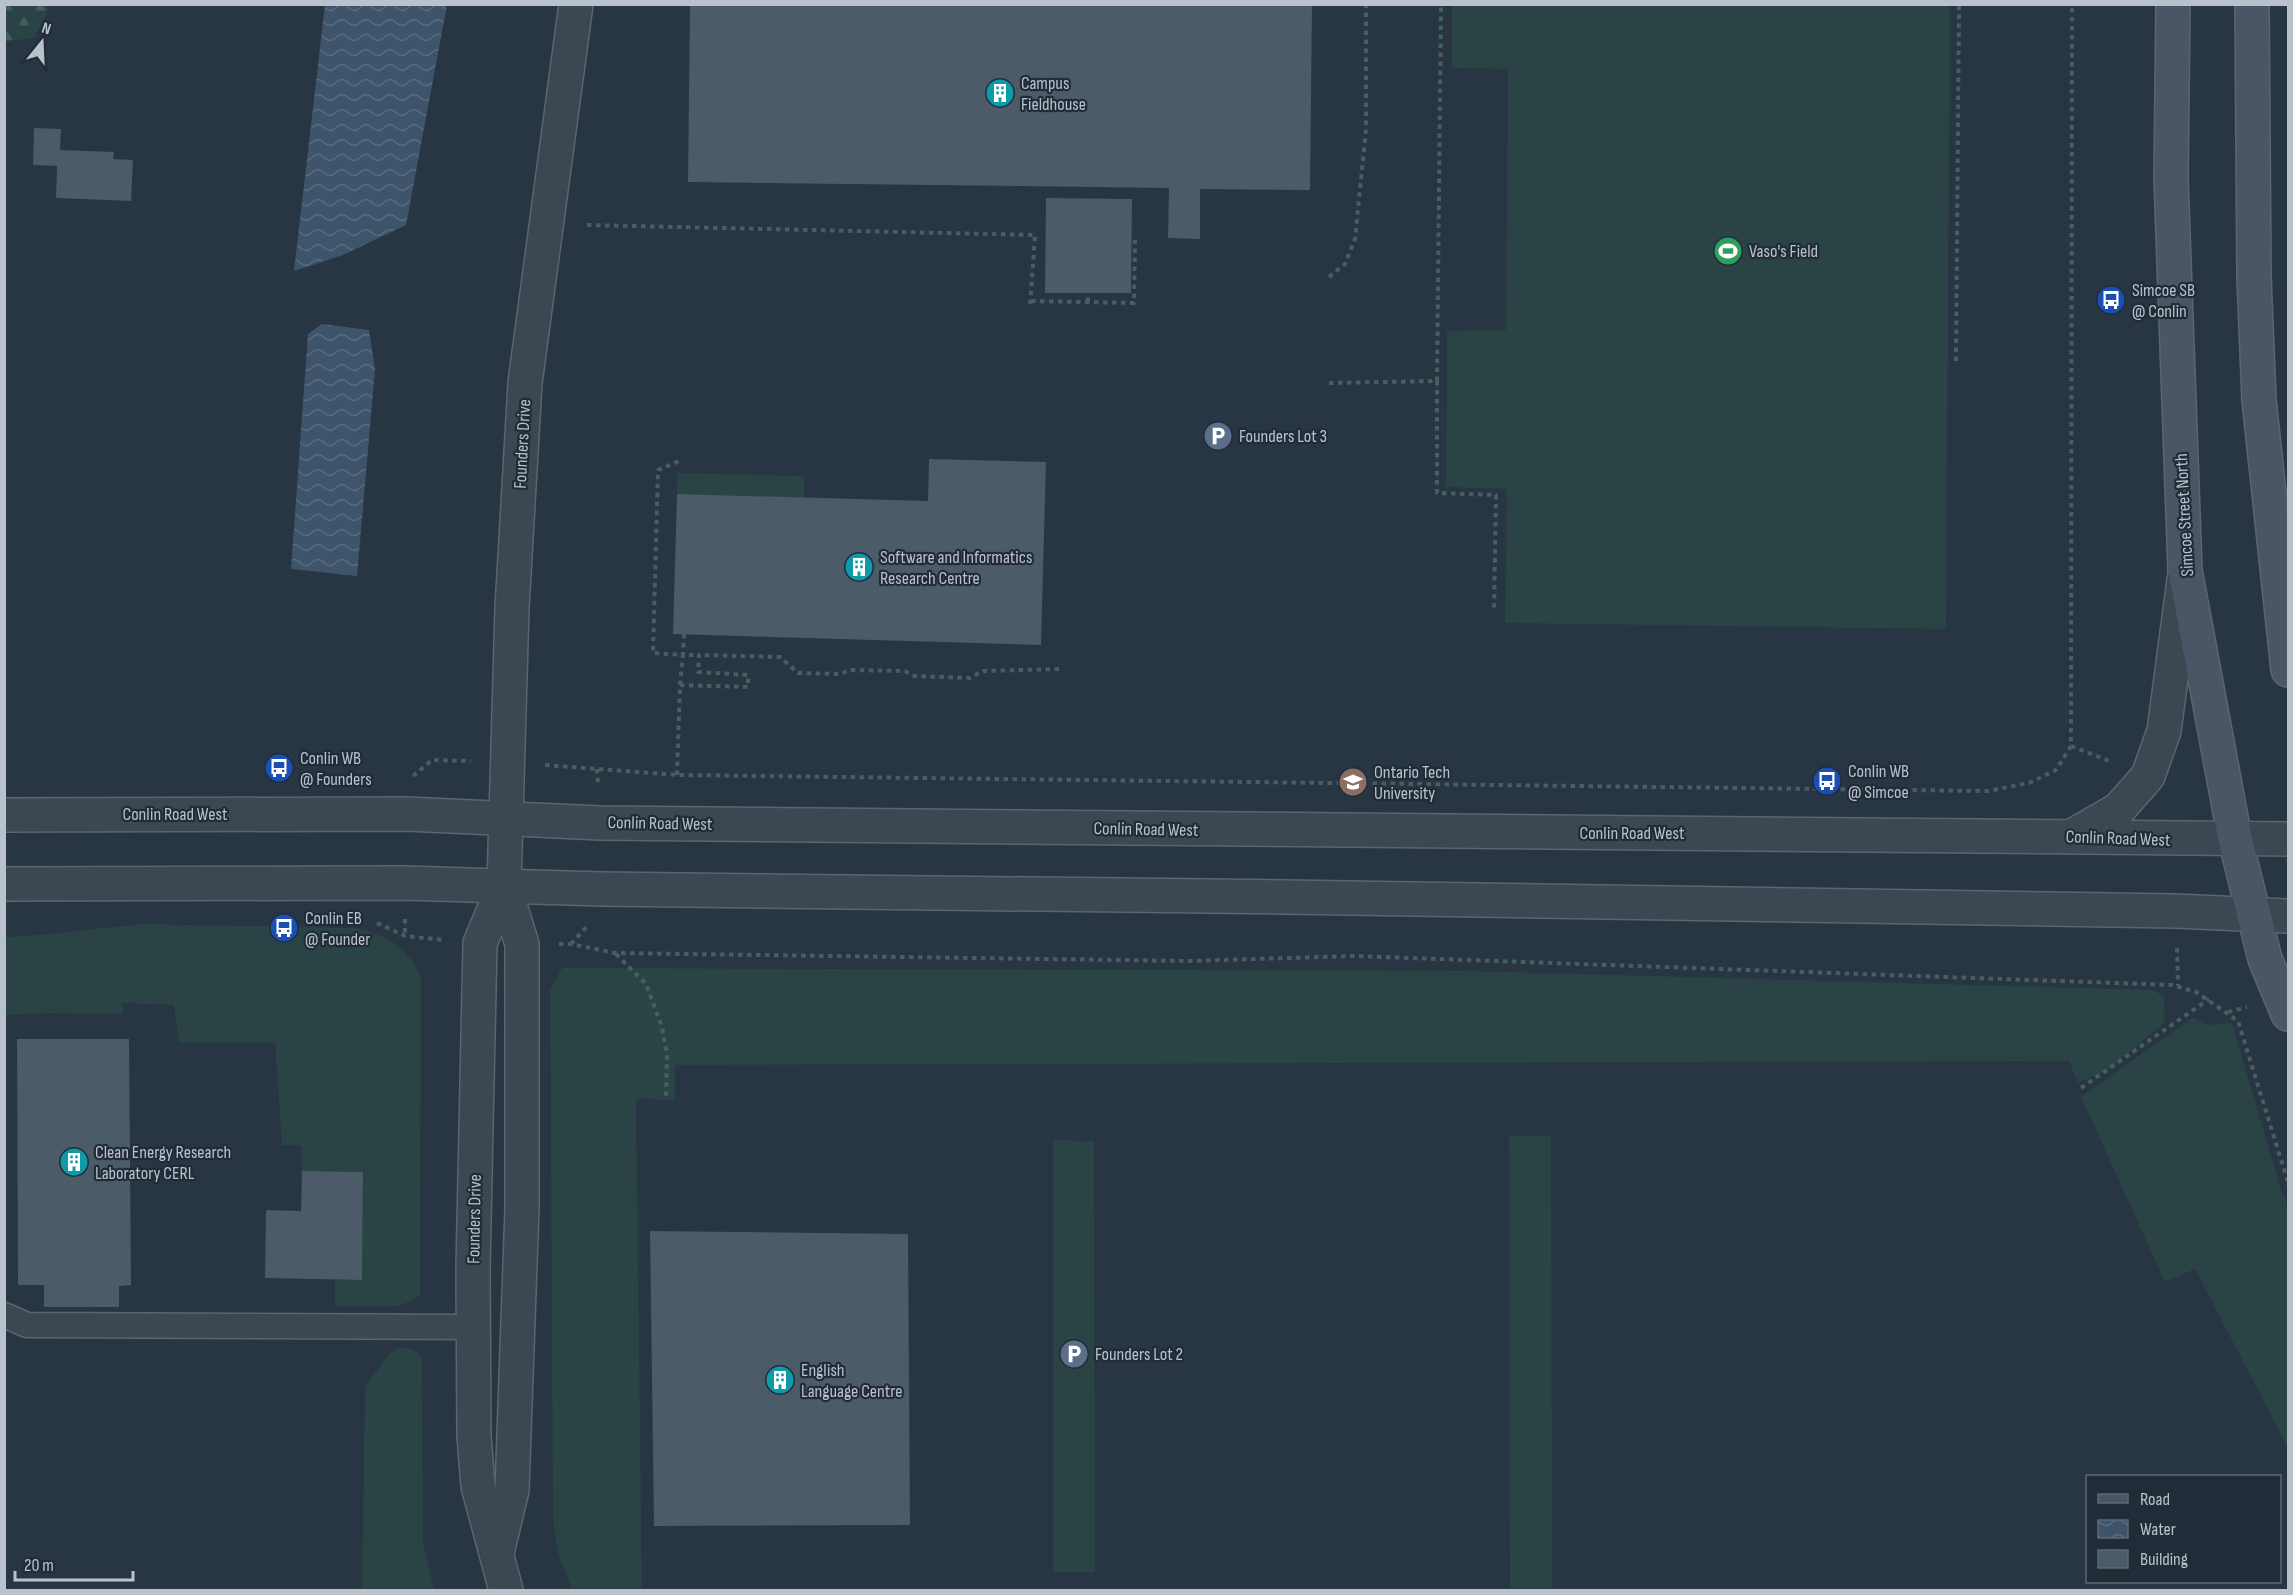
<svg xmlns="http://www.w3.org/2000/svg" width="2293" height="1595" viewBox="0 0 2293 1595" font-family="'Sofia Sans Condensed',sans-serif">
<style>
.grass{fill:#2a4344}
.forest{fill:url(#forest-firs)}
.water{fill:url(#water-waves)}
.building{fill:#4c5b68}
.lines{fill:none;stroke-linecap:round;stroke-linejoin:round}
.service-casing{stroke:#5a6570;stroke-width:27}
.minor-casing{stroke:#5a6570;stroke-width:36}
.tertiary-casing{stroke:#5a6570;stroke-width:36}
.secondary-casing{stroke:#5a6570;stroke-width:36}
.path{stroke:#485f60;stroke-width:4;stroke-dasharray:4.5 4.5;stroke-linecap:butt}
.service{stroke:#3c4752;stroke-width:24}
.minor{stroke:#3c4752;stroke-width:33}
.tertiary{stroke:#3c4752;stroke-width:33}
.secondary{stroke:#4a5665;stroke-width:33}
.labels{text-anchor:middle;stroke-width:4.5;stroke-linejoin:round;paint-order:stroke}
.poi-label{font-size:18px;fill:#b9c2cc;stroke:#212c38;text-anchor:start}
.street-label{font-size:18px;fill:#b9c2cc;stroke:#212c38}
</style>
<defs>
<pattern id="forest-firs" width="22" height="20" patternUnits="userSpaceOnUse" patternTransform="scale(1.5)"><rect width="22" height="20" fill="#2a4344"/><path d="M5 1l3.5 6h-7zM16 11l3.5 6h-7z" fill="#475c5e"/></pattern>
<pattern id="water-waves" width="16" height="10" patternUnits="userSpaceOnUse" patternTransform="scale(1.5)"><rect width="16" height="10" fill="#3e546b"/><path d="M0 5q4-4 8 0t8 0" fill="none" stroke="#586b7f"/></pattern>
</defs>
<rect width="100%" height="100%" fill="#283543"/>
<!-- grass -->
<g class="grass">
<polygon points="1452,5 1950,5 1946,629 1505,623 1507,489 1446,487 1447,331 1506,330 1508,69 1452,68"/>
<polygon points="677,473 804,476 804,498 677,494"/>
<path d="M142,924l213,4c35,8 49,17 66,48l-1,320 -20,10 -65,1v-27h27l1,-108 -61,-1 -1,-26h-19l-7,-102h-96l-5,-38 -52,-2 1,11 -73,-1 -45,2v-78l22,-1z"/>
<polygon points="562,968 1471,971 2154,990 2164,997 2165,1022 2108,1070 2078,1083 2069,1061 675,1065 675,1100 636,1099 642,1590 572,1590 558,1553 553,1520 550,989"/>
<polygon points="2194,1017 2206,1025 2232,1023 2279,1183 2288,1208 2288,1448 2195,1269 2165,1282 2081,1097"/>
<polygon points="1509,1136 1551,1136 1552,1590 1510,1590"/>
<polygon points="1053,1140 1094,1141 1095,1572 1053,1572"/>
<path d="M399,1347c11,1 17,2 23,12l1,183 11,48h-72l3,-203 23,-32z"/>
</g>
<!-- forest -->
<polygon class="forest" points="5,4 50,4 50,5 35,38 5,41"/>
<!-- water -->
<g class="water">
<polygon points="325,5 447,5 406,225 343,255 294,271"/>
<polygon points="322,324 369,330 375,369 357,576 291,569 308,334"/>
</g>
<!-- building -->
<g class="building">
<polygon points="690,4 1312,4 1310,190 1200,189 1200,239 1168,238 1169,188 688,182"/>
<polygon points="34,128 61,129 60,150 114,152 113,159 133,160 131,201 56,198 57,166 33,165"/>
<polygon points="1046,198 1132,199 1131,293 1045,293"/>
<polygon points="929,459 1046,462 1041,645 673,634 677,494 928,501"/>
<polygon points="17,1039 129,1039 131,1285 119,1286 119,1307 44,1307 44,1285 18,1285"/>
<polygon points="302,1171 363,1172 362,1280 265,1278 266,1210 301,1211"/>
<polygon points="650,1231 908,1234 910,1525 654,1526"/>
</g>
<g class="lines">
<!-- service casing -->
<g class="service-casing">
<polyline id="service" points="4,1315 27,1325 474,1327"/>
</g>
<!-- minor casing -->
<g class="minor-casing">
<g id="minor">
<polyline points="504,886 480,943 473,1269 474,1436 478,1486 506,1590"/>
<polyline points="497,1553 512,1490 522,1208 522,944 504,886 512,608 525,383 576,4"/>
</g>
</g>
<!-- tertiary casing -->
<g class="tertiary-casing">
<g id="tertiary">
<polyline points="4,815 407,814 600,823 2288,839"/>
<polyline points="2072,836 2119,809 2148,776 2164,731 2184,580"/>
<polyline points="4,884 404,883 602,889 1284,897 2175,911 2288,916"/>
</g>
</g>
<!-- secondary casing -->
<g class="secondary-casing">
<g id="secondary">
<polyline points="2173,4 2171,178 2185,570 2235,839 2265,959 2288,1014"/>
<polyline points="2252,4 2254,277 2259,400 2288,670"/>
</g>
</g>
<!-- path -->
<g class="path">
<polyline points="587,225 1035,235 1030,307"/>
<polyline points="1329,277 1345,264 1355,239 1366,129 1366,4"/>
<polyline points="1031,301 1134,303 1135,240"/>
<polyline points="1088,302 1088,214"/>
<polyline points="1956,361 1959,4"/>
<polyline points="1437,381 1441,4"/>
<polyline points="1329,383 1437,381 1437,493 1496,495 1494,612"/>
<polyline points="684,634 683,655 699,655"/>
<polyline points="680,685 683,655 653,653 658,470 682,460"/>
<polyline points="2071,746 2112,762"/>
<polyline points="545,765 677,775 1988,791 2029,783 2056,770 2071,746 2072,4"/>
<polyline points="597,769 598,785"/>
<polyline points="677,775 680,685 748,687 748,675 698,672 699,655 780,657 798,673 841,674 849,670 905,671 914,676 970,678 983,671 1061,669"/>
<polyline points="413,776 432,760 471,761"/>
<polyline points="405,919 405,936"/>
<polyline points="377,923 405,936 444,940"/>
<polyline points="559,944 571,944 615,953 1190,961 1354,956 2172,985 2196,992 2238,1021 2288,1182"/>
<polyline points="571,944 588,925"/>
<polyline points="2177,948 2178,986"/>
<polyline points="616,954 646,984 662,1027 667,1054 666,1100"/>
<polyline points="2228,1012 2247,1007"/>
<polyline points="25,1063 106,1063 107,1294"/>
<polyline points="2081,1088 2209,999"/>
<polyline points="25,1118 106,1119"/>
</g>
<!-- service -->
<use href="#service" class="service"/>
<!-- minor -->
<use href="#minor" class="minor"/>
<!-- tertiary -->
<use href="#tertiary" class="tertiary"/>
<!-- secondary -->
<use href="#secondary" class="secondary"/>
</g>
<!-- icons -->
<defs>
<g id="building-disc" transform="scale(1.5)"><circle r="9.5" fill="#0f9aa8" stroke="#212c38"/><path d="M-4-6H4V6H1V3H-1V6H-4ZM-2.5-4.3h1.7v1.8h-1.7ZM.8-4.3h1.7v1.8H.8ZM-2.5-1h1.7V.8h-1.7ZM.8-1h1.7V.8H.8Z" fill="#fff"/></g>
<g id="stadium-disc" transform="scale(1.5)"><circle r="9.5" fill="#2e9e5b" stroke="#212c38"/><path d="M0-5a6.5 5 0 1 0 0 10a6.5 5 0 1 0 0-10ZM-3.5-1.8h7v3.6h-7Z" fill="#fff"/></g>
<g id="bus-disc" transform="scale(1.5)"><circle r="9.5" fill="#1a4fb4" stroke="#212c38"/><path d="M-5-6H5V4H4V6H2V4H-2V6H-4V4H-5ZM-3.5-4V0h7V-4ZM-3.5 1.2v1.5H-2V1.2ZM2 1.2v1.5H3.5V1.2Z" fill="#fff"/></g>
<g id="parking-disc" transform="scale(1.5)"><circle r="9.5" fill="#5c6f8a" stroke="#212c38"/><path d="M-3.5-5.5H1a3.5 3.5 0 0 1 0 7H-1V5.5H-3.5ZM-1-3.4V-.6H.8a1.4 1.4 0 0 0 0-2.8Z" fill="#fff"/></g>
<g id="university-disc" transform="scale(1.5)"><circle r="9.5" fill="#8d6e63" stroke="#212c38"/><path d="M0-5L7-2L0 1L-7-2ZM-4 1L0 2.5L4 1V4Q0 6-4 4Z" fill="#fff"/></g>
</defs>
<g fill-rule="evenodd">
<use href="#building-disc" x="1000" y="93"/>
<use href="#stadium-disc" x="1728" y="251"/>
<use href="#bus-disc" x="2111" y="300"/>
<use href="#parking-disc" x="1218" y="436"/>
<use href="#building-disc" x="859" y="567"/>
<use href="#bus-disc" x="279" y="768"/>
<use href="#bus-disc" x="1827" y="781"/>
<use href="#university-disc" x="1353" y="782"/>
<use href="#bus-disc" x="284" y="928"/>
<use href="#building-disc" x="74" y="1162"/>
<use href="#parking-disc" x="1074" y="1354"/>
<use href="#building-disc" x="780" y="1380"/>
</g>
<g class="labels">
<!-- poi labels -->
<g class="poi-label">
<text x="1021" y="89">Campus<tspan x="1021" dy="21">Fieldhouse</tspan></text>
<text x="1749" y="257">Vaso's Field</text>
<text x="2132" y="296">Simcoe SB<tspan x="2132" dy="21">@ Conlin</tspan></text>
<text x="1239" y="442">Founders Lot 3</text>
<text x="880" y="563">Software and Informatics<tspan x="880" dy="21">Research Centre</tspan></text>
<text x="300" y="764">Conlin WB<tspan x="300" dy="21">@ Founders</tspan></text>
<text x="1848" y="777">Conlin WB<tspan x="1848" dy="21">@ Simcoe</tspan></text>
<text x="1374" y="778">Ontario Tech<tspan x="1374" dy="21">University</tspan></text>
<text x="305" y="924">Conlin EB<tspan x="305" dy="21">@ Founder</tspan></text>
<text x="95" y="1158">Clean Energy Research<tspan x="95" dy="21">Laboratory CERL</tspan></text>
<text x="1095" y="1360">Founders Lot 2</text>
<text x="801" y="1376">English<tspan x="801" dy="21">Language Centre</tspan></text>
</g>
<!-- street labels -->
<g class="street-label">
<text transform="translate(522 444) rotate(-87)" y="6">Founders Drive</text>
<text transform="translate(2184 515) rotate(-93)" y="6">Simcoe Street North</text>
<text x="175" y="820">Conlin Road West</text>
<text transform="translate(660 823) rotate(1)" y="6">Conlin Road West</text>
<text transform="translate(1146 829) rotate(1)" y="6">Conlin Road West</text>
<text x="1632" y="839">Conlin Road West</text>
<text transform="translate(2118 838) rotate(2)" y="6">Conlin Road West</text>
<text transform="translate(474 1219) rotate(-89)" y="6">Founders Drive</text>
</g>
</g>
<!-- border -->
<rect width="2293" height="1595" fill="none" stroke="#b9c2cc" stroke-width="12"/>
<!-- legend -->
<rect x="2086" y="1475" width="195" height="108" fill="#212c38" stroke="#5e6873" stroke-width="1.5"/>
<rect x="2098" y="1494" width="30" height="9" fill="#4a5665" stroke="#5e6873" stroke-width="1.5"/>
<text x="2140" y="1505" font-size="18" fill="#b9c2cc">Road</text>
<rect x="2098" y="1520" width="30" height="18" fill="url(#water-waves)" stroke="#5e6873" stroke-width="1.5"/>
<text x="2140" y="1535" font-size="18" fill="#b9c2cc">Water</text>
<rect x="2098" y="1550" width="30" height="18" fill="#4c5b68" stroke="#5e6873" stroke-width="1.5"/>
<text x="2140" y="1565" font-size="18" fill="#b9c2cc">Building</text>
<!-- north arrow -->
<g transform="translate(42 42) rotate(18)" stroke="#212c38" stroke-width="4.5" paint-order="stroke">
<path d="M0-4.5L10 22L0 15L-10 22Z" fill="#b9c2cc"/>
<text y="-9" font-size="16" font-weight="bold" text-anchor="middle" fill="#b9c2cc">N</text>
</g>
<!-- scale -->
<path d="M15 1571v9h118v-9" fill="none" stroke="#b9c2cc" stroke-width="3"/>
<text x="24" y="1571" font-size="18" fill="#b9c2cc" stroke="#212c38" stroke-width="4.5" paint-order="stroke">20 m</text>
</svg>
